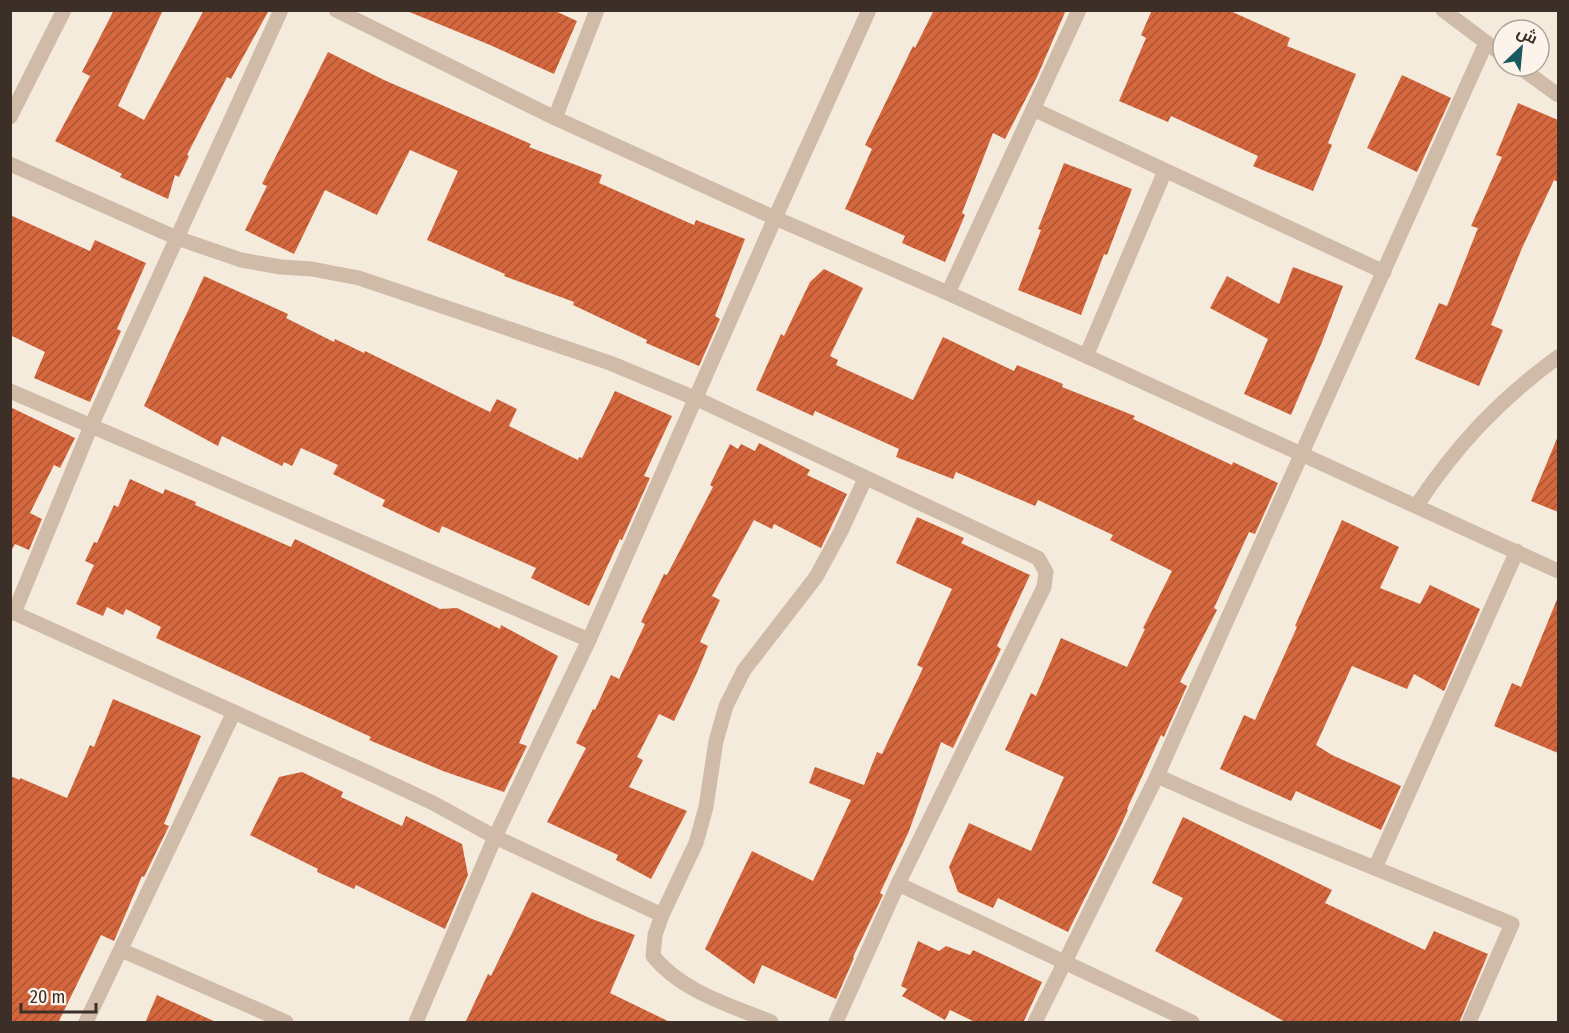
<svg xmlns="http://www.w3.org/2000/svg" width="1569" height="1033" viewBox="0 0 1569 1033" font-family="'Fira Sans Condensed',Cairo,sans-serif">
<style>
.building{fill:url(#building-hatch)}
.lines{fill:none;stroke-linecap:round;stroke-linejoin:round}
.street{stroke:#cfbba7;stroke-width:15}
</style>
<defs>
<pattern id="building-hatch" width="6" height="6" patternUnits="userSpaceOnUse" patternTransform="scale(1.5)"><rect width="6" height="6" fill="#d4673d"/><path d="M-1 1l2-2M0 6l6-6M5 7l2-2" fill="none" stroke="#ad5533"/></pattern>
</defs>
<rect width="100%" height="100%" fill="#f5ebdd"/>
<!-- building -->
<g class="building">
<polygon points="114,10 163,10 118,106 144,120 204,10 269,10 231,79 227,77 187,155 189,156 179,177 175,175 168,199 120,177 122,174 55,141 90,76 82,72"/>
<polygon points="553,10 577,21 554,74 490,45 407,11"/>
<polygon points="934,10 1066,10 1037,77 1005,139 993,133 962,213 965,215 945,262 902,243 905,236 845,209 872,149 865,145 913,46 915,48"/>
<polygon points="1152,10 1228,10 1290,38 1287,46 1356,74 1328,143 1332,145 1313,191 1253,166 1258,156 1171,116 1168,122 1119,101 1146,38 1141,35"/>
<polygon points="328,52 384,80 531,144 529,147 602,175 599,183 694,225 696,220 745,239 715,316 720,319 699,366 646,343 647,340 573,305 574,302 504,276 505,274 427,240 458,171 410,150 377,215 325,190 294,254 245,230 267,186 262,184"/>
<polygon points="1402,75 1451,98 1417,172 1367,148"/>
<polygon points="1518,103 1558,120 1558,182 1554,180 1522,248 1491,325 1503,330 1479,386 1415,359 1439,303 1447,306 1478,228 1471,226 1502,157 1496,155"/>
<polygon points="1064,163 1132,189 1107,255 1104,254 1081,315 1018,290 1041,230 1038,229"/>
<polygon points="10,215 90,251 95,240 146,263 117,329 121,331 90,402 34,378 45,352 10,335"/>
<polygon points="1293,267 1343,286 1322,342 1291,415 1244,394 1268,339 1210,308 1227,276 1279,304"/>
<polygon points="824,269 863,288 830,356 838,360 836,365 913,400 943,337 1014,371 1017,365 1063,384 1062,387 1135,416 1133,419 1232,465 1233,462 1278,483 1255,534 1249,532 1214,608 1217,610 1180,682 1187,686 1166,732 1164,737 1161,735 1127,809 1128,810 1116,836 1068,932 998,898 993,908 958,892 949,867 969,823 1031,851 1064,777 1005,750 1031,693 1036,696 1061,638 1127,667 1145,629 1143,628 1172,571 1110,540 1113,535 1038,500 1035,506 956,472 953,479 896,457 899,449 815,411 813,416 756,390 781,334 784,336 810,282"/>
<polygon points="204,276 288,314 286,318 334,342 335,339 364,353 365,351 490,412 497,399 517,409 509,426 578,460 579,457 582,458 615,391 672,416 644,476 650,478 622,540 620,539 589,606 531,578 536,568 442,526 439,533 382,506 385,500 333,474 338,465 301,448 292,466 284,462 282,466 222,436 218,446 144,406"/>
<polygon points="10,407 75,438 60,468 54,465 30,513 42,519 29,550 15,544 10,553"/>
<polygon points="1558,436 1558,512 1531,501"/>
<polygon points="759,443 810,470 807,475 847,494 821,548 774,524 772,529 754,520 712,596 720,600 700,642 708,646 696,675 674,721 659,714 637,757 643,760 629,787 687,811 651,879 616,860 618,855 547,822 586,748 576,743 593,709 595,710 611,675 619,679 645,624 641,622 664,574 667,575 713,487 710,485 730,444 738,449 741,444 755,451"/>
<polygon points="130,479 163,494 165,489 196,502 195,505 291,547 295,539 440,609 457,608 500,629 501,625 558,656 519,743 527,746 504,792 443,771 369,740 371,737 156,638 161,627 126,609 123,615 107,607 103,616 76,604 94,565 85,561 94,542 97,543 114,505 118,507"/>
<polygon points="917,517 964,538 961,543 1030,575 997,646 1001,649 953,748 941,742 909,831 880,893 883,895 853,957 854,958 836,999 762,965 754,984 705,949 752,851 813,881 851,800 809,783 815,767 864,785 877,752 882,754 923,668 917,665 952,589 896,563"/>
<polygon points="1342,520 1399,547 1380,588 1420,604 1430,585 1480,609 1444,691 1414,674 1407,689 1352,666 1316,745 1332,755 1401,786 1381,830 1296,791 1291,801 1220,769 1244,715 1255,720 1297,627 1295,626"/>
<polygon points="1558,597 1558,753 1494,726 1512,683 1521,687"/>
<polygon points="113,699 201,736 164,824 169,826 144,877 142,876 114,941 101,935 58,1023 10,1023 10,776 20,780 20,778 67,798 90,745 94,747"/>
<polygon points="302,772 343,792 341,797 402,826 406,816 462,844 468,875 445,929 356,885 354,889 317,872 318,869 250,835 279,777"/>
<polygon points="1183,817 1332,890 1325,903 1425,950 1434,931 1488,954 1459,1023 1287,1023 1155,951 1183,898 1152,883"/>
<polygon points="532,892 592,919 635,935 610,993 672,1023 465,1023 488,974 491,976"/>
<polygon points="918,941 939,951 946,946 970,955 973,950 1042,982 1023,1023 977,1023 950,1010 945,1020 902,996 907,989 901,986"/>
<polygon points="157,995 218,1023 145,1023"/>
</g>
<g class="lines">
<!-- street -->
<g class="street">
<polyline points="336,10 555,118 775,218 948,293 1558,571"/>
<polyline points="1443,10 1503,55"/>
<polyline points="1518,66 1558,95"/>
<polyline points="1033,109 1384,272"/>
<polyline points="10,117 64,10"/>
<polyline points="555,118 597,10"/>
<polyline points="10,164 177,238 241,260 281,267 312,269 359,278 610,363 697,399 1038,558 1046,572 1044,587 898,884 836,1022"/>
<polyline points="948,293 1079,10"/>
<polyline points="1086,356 1165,171"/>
<polyline points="10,391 589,640"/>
<path d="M1417,505c39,-59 83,-106 141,-148"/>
<polyline points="10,611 369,773 433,803 495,837 662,915"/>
<polyline points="14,613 91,426 281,10"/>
<polyline points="1157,776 1252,818 1512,924 1469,1022"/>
<polyline points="1375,868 1517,551"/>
<polyline points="898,884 1192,1022"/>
<polyline points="121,950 286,1022"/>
<polyline points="86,1022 234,712"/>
<polyline points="416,1022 495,837 589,640 775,218 869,10"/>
<path d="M771,1022c-41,-17 -89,-30 -118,-66l2,-21 7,-20 34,-72 10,-36 10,-66 10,-35 18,-36 72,-93 25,-46 24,-52"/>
<polyline points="1035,1022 1157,776 1486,43"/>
</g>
</g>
<!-- border -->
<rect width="1569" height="1033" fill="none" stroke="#3b2f28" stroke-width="24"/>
<!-- north arrow -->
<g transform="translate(1521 48) rotate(26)"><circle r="28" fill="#fcf4ea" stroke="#afa59c" stroke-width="1.5"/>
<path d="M0-4.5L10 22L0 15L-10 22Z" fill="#185a62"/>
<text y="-9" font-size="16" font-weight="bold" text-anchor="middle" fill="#3b2f28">ش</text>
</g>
<!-- scale -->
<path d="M21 1003v9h75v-9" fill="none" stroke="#3b2f28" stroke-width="3"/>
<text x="30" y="1003" font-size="18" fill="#3b2f28" stroke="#fcf4ea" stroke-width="4.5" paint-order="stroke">20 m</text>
</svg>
